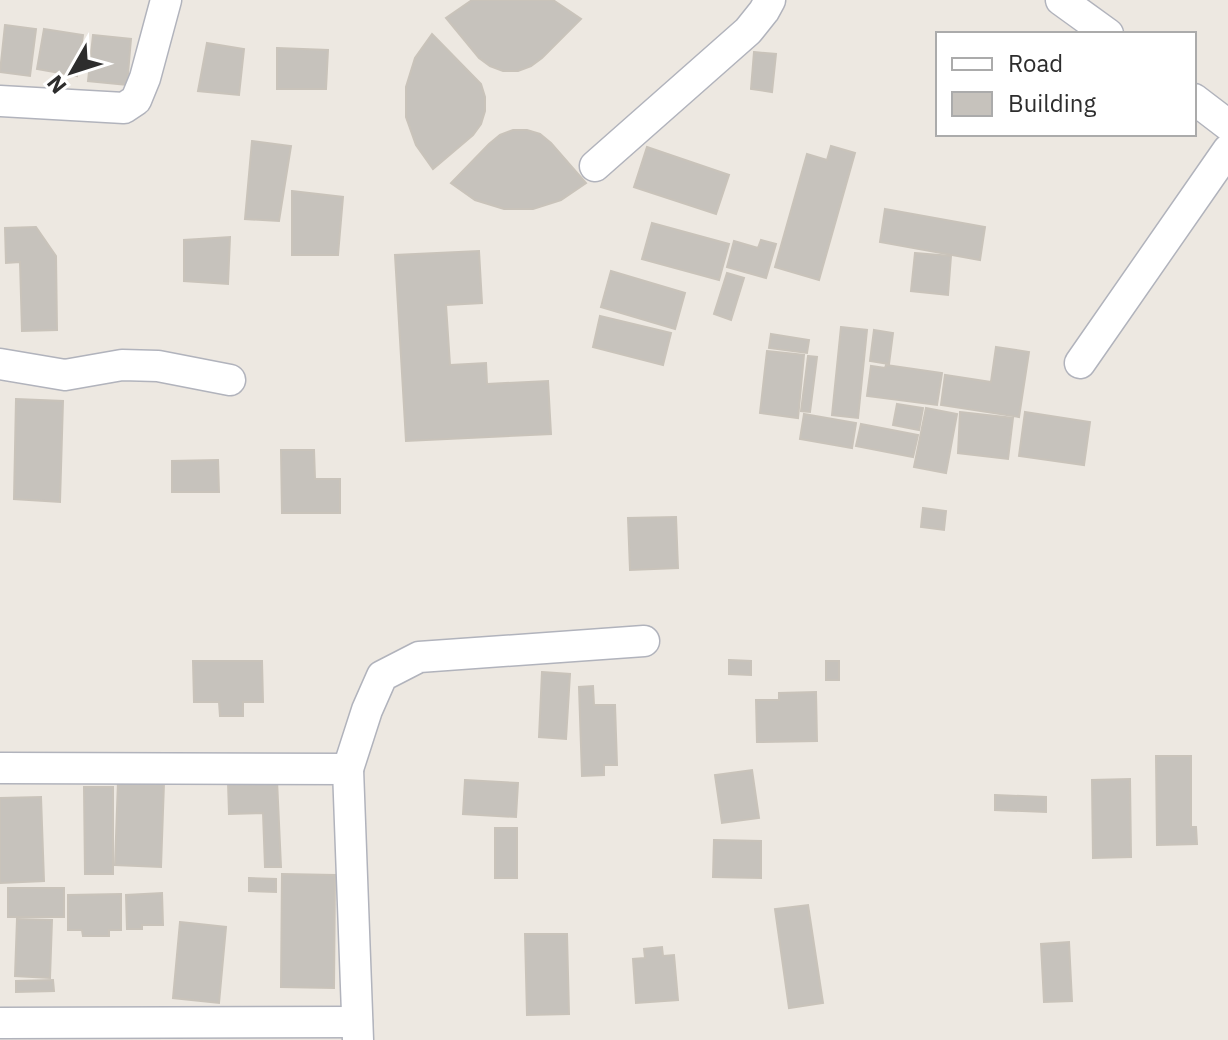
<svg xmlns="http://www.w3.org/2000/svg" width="1228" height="1040" viewBox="0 0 1228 1040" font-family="'IBM Plex Sans',sans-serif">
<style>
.building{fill:#c6c2bc;stroke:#c9c3ba;stroke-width:2}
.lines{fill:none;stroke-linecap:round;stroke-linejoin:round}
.minor-casing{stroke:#b1b3bc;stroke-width:33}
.minor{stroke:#fff;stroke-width:30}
</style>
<rect width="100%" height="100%" fill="#ede8e1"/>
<!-- building -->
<g class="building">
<polygon points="553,0 581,19 542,58 531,66 518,71 503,71 490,66 479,58 446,18 472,0"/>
<polygon points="5,25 36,29 30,76 0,72"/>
<polygon points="44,29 83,35 77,76 37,69"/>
<polygon points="432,34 481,84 485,97 485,111 481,124 473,135 433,169 416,145 406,117 406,87 415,58"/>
<polygon points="93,35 131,39 127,85 88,81"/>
<polygon points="207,43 244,49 239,95 198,91"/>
<polygon points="277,48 328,50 326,89 277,89"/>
<polygon points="754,52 776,54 772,92 751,89"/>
<polygon points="513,130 527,130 540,134 551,143 586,183 561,200 533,209 504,209 475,200 451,183 489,144 500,135"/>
<polygon points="252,141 291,146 279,221 245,219"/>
<polygon points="831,146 855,153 819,280 775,267 807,154 827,160"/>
<polygon points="647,147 729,175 716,214 634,187"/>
<polygon points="292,191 343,197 338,255 292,255"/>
<polygon points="885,209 985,227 980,260 880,242"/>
<polygon points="652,223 729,244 719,280 642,259"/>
<polygon points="36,227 56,256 57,330 22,331 20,262 6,263 5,228"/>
<polygon points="230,237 228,284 184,281 184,240"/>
<polygon points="761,240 776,244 766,278 727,267 734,241 758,248"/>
<polygon points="479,251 482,303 446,305 450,365 486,363 487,384 548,381 551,434 406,441 395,255"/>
<polygon points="915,253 951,256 948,295 911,291"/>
<polygon points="611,271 685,293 675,329 601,307"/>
<polygon points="727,273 744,278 731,320 714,314"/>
<polygon points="600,316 671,333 663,365 593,347"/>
<polygon points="841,327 867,330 858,418 832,415"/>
<polygon points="874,330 893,333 889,364 870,361"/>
<polygon points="771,334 809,340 807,353 769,348"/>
<polygon points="996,347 1029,352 1019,417 941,405 945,375 991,382"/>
<polygon points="767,351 804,355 798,418 760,413"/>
<polygon points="808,356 817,357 810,412 801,411"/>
<polygon points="886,365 942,373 937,405 867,396 871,366 885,368"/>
<polygon points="16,399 63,401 60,502 14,499"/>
<polygon points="897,404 923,408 919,430 893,425"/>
<polygon points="926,408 957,414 946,473 914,467"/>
<polygon points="960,412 1013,418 1008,459 958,453"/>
<polygon points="1025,412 1090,422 1084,465 1019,456"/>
<polygon points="804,414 856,423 852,448 800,439"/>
<polygon points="861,424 918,435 913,457 856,446"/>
<polygon points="281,450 314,450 315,479 340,479 340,513 282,513"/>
<polygon points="218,460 219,492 172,492 172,461"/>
<polygon points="923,508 946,511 944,530 921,527"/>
<polygon points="676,517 678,568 630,570 628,518"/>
<polygon points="729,660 751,661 751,675 729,674"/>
<polygon points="193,661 262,661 263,702 243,702 243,716 220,716 219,702 194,702"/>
<rect x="826" y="661" width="13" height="19"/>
<polygon points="542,672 570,674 566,739 539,737"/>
<polygon points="593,686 594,705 615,705 617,765 604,765 604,775 582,776 579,687"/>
<polygon points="816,692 817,741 757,742 756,700 779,700 779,693"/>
<polygon points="1156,756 1191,756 1191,827 1196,827 1197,844 1157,845"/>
<polygon points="752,770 759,818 722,823 715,775"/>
<polygon points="1130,779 1131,857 1093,858 1092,780"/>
<polygon points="277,780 281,867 265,867 263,813 229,814 228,782"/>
<polygon points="465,780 518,783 516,817 463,814"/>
<polygon points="118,781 164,783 161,867 115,865"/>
<polygon points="84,787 113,787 113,874 85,874"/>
<polygon points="995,795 1046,797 1046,812 995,810"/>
<polygon points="41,797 44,881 0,883 0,798"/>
<rect x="495" y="828" width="22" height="50"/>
<polygon points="714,840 761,841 761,878 713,877"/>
<polygon points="282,874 335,875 334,988 281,987"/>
<polygon points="249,878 276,879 276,892 249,891"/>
<rect x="8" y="888" width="56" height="29"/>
<polygon points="162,893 163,925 142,925 142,929 127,929 126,895"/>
<polygon points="121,894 121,930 109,930 109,936 83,936 82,930 68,930 68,895"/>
<polygon points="808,905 823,1003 789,1008 775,909"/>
<polygon points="17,919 52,920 50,978 15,976"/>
<polygon points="180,922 226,927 219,1003 173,998"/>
<polygon points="525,934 567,934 569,1014 527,1015"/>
<polygon points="1069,942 1072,1001 1044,1002 1041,944"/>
<polygon points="662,947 663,956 674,955 678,1000 636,1003 633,959 645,958 644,949"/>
<polygon points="53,980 54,991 16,992 16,981"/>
</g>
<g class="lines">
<!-- minor casing -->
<g class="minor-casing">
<g id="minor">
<polyline points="1061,0 1108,34"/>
<polyline points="1194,99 1228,125"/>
<polyline points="0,101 124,108 136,100 145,78 166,0"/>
<polyline points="595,166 748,31 764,11 770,0"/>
<polyline points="1080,363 1228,150"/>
<polyline points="0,364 65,375 122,365 158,366 230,380"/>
<polyline points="0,768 348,769 358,1040"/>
<polyline points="348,769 367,710 382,676 419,657 644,641"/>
<polyline points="0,1023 357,1022"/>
</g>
</g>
<!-- minor -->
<use href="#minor" class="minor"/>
</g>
<!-- legend -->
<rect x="936" y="32" width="260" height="104" fill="#ffffff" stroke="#ababab" stroke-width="2"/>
<rect x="952" y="58" width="40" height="12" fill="#ffffff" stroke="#ababab" stroke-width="2"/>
<text x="1008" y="72" font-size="24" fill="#2d2d2d">Road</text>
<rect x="952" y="92" width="40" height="24" fill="#c6c2bc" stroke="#ababab" stroke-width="2"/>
<text x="1008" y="112" font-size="24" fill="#2d2d2d">Building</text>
<!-- north arrow -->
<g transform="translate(72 72) rotate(231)" stroke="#ffffff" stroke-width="6" paint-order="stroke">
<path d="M0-6L14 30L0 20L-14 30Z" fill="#2d2d2d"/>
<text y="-12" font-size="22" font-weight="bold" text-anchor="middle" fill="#2d2d2d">N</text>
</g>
</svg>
